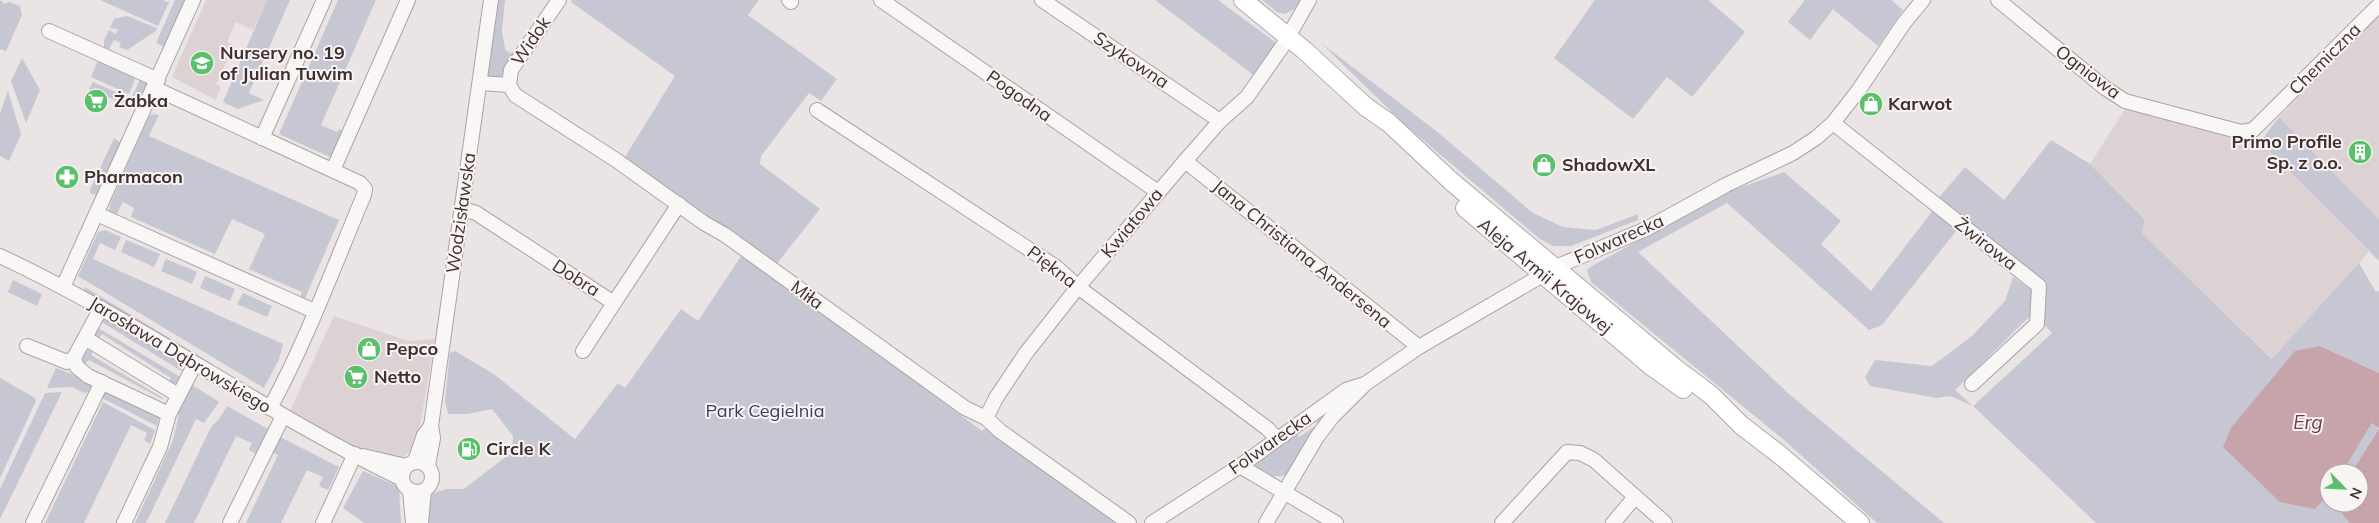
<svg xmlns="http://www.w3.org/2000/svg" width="2379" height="523" viewBox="0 0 2379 523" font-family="Mulish,sans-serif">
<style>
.built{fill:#dcd2d3}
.green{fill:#c7c6d3}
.water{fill:#c6a4a9}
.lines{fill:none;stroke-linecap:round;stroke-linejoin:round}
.minor-casing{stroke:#ada2a2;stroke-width:16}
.major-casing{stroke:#b5a5a6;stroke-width:20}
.minor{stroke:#f9f6f6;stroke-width:14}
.major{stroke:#fff;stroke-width:18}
.labels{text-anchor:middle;stroke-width:4;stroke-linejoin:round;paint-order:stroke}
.street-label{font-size:18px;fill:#412e2e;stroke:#f8f4f4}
.poi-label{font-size:18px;font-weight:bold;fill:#412e2e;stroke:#f8f4f4;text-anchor:start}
.park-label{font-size:18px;fill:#413c5b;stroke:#f8f4f4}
.water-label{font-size:19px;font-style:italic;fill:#703c42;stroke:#f8f4f4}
</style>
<rect width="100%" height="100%" fill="#eae4e4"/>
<!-- built -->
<g class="built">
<polygon points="206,0 267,0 253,30 236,22 227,42 234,45 216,84 221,87 216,100 172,77"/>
<polygon points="2379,15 2379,219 2279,117"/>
<polygon points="2138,99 2243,125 2369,252 2273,359 2142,233 2145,218 2090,164 2131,100"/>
<polygon points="334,316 409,341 435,339 421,420 412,449 403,457 358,453 288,415"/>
</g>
<!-- green -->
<g class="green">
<polygon points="0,0 4,4 9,2 20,6 22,15 6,51 0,49"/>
<polygon points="100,0 163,0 168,2 170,0 158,26"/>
<polygon points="175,0 188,0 167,48 156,43"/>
<polygon points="267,0 290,0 249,93 264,100 238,109 223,102"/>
<polygon points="338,0 376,0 321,125 337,132 339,129 343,131 330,157 279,134"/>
<polygon points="497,0 505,0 502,31 505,49 509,53 517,52 500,79 488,77 486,72"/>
<polygon points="572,0 759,0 748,15 837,79 821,101 809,93 761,156 760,164 820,209 775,266 625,157 675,76 571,2"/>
<polygon points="1155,0 1218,0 1275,42 1269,56 1256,77"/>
<polygon points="1262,0 1304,0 1301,6 1285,14 1277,12"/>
<polygon points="1595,0 1708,0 1745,32 1692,97 1667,77 1633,119 1554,58"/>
<polygon points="1805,0 1891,0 1903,10 1878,46 1833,9 1810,40 1788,22"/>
<polygon points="127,16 157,28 156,31 127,50 119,47 121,43 114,40 109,49 104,47 104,40 109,30 116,34 118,29 110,28 114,19"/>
<polygon points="1321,43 1435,130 1533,213 1563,227 1596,230 1638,214 1638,220 1571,246 1553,246 1540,239 1403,123"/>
<polygon points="22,58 40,90 26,123 11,81"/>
<polygon points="98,60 136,77 129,94 91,77"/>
<polygon points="141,77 146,79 149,86 138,110 128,106"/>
<polygon points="93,82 127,97 124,104 89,89"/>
<polygon points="8,91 21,134 9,161 0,156 0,113"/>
<polygon points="153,114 159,115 149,136 339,220 303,303 299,301 302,292 249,269 265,234 232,219 215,254 131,217 134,208 123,202 116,216 109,211 110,204 149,116"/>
<polygon points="2279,117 2379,219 2379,261 2260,142"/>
<polygon points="114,138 121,143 99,196 90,193 90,190"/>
<polygon points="2051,140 2090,164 2145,219 2142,233 2272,359 2359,263 2376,292 2379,291 2379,373 2320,346 2315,508 2329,494 2329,503 2341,503 2342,514 2350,523 2096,523 1973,406 1950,396 1937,398 1870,386 1865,377 1875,360 1932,366 1972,336 2005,301 2013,277 2035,293 2033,313 1955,390 1973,406 2052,333 2041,321 2045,284 1937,200 1965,167 2004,200"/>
<polygon points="1784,172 1841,221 1821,244 1871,291 1934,209 1956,231 1882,325 1869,330 1727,203 1638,252 1789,394 1944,523 1877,523 1784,440 1591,282 1587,270 1592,266 1727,192"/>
<polygon points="105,230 121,237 115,250 100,243 93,259 283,344 279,359 264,388 78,276 98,232"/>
<polygon points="126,240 160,254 154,267 121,252"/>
<polygon points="743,253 982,431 986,427 1120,523 427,523 432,494 446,489 464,489 512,452 513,436 492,409 468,414 448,414 445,400 450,353 455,351 495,375 575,439 618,383 625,388 681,309 698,321"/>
<polygon points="166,259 197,272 192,284 161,271"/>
<polygon points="205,276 235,289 230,301 200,288"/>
<polygon points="13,280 42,294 37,306 8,292"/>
<polygon points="85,287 214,365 213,369 83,292"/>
<polygon points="243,293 272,306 267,317 237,304"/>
<polygon points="107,318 181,362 183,372 100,321"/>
<polygon points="95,326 182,378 175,384 168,384 171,378 102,334 98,340 95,333"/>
<polygon points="89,350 94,350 91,355 163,398 162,399 89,360 85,364 82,361 85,352"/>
<polygon points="56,368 92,382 93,391 84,393 72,387 47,388"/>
<polygon points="0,378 35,398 36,401 0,478"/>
<polygon points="189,383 219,402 204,423 196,419 146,523 135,523 173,440 179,415 173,413"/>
<polygon points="104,391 159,416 157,426 100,397"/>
<polygon points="62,392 0,519 0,489 45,393"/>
<polygon points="103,402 155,430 150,444 144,440 147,433 131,425 84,523 45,523"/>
<polygon points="227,406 268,429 256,454 249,450 252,443 236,436 194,523 165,523 211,427 219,419"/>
<path d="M1326,416l-40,59c-12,3 -23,1 -31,-10l1,-3 41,-28 2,3 19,-13 -2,-3z"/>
<polygon points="2373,422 2379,429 2351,473 2342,473"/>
<polygon points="278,436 339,467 328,490 319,486 323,477 307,470 281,523 246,523 278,455 269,450"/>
<polygon points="363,471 399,487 401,523 364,523 343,508"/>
</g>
<!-- water -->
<g class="water">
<polygon points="2320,346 2379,373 2379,428 2372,423 2342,473 2329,473 2329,494 2315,509 2280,502 2223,447 2231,428 2295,351"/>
<polygon points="2379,429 2379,523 2350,523 2342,514 2341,503 2359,503 2359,473 2351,473"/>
</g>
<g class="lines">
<!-- minor casing -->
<g class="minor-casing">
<g id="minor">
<polyline points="789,0 791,2"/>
<polyline points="881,0 1158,192"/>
<polyline points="1042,0 1220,121"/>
<polyline points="1998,0 2105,88 2125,101 2241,132 2253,130 2379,5"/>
<polyline points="49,31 158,80"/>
<polyline points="480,83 509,85 515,95 616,160 704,223 725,235 965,408 986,418 1000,431 1129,523"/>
<polyline points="509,85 511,70 559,0"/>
<path d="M154,88l206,95 5,6 -1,6c-30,71 -57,145 -94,213"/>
<polyline points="817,110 1056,267 1078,287 1268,429 1277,439"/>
<polyline points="1833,123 2039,286 2037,324 1972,384"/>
<polyline points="262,138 324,0"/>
<polyline points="1185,161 1419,347"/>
<polyline points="333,170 408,0"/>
<polyline points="462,209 476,213 614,303 679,204"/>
<polyline points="97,214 314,311"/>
<path d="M0,256c139,65 264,157 402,223"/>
<polyline points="63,287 193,0"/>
<polyline points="101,308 74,358 77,367 88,376 169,414"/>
<polyline points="85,338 178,395"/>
<polyline points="27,346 67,362 74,358"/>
<polyline points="583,351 614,303"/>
<polyline points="986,418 996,398 1026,353 1078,287 1185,161 1220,121 1247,97 1284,44 1309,0"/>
<polyline points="363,456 406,466"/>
<polyline points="415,461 424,435 431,426"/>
<circle cx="417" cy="477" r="15"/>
<polyline points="428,465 433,438 431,426 491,0"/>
<polyline points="1240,466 1336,523"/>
<polyline points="410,490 413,523"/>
<polyline points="33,523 102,382"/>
<polyline points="124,523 160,447 169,414 195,364"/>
<polyline points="230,523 283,416"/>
<polyline points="323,523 355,454"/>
<polyline points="421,523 424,491"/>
<polyline points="1152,523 1240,466 1346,390 1365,384 1419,347 1558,266 1646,229 1726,185 1793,153 1816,138 1833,123 1858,91 1904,23 1923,0"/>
<polyline points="1266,523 1317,437 1332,417 1363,386"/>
<polyline points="1502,523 1567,452 1580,453 1594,460 1665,523"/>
<polyline points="1613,523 1635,497"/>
</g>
</g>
<!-- major casing -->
<g class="major-casing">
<g id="major">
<polyline points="1243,0 1304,50 1366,107 1389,123 1452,182 1675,368 1711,395 1741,425 1780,455 1860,523"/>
<polyline points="1465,208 1651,366 1683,389"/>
</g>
</g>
<!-- minor -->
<use href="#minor" class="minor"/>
<!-- major -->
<use href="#major" class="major"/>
</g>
<!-- icons -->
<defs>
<g id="school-disc" transform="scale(1.25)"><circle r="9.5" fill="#59c06b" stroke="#f8f4f4"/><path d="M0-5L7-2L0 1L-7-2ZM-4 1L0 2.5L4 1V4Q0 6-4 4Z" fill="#fff"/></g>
<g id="supermarket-disc" transform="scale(1.25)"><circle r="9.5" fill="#59c06b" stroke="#f8f4f4"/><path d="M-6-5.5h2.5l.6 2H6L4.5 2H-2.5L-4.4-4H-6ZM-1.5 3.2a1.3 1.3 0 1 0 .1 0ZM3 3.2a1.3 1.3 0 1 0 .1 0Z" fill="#fff"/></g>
<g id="shop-disc" transform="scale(1.25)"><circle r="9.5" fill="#59c06b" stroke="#f8f4f4"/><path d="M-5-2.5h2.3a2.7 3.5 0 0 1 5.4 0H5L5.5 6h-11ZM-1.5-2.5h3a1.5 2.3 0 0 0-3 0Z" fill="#fff"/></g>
<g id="building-disc" transform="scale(1.25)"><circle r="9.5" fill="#59c06b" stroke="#f8f4f4"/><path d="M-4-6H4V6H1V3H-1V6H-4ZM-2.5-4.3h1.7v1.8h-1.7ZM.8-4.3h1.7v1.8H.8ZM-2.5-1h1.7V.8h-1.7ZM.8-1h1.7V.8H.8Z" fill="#fff"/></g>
<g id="pharmacy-disc" transform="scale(1.25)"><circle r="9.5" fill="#59c06b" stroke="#f8f4f4"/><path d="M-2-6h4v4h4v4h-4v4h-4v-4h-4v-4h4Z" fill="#fff"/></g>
<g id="fuel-disc" transform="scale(1.25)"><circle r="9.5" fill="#59c06b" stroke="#f8f4f4"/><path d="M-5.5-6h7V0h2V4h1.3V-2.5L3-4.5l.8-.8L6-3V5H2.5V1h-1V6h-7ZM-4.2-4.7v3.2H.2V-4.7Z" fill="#fff"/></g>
</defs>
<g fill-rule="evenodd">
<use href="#school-disc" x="202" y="63"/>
<use href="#supermarket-disc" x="96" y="101"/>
<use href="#shop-disc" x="1871" y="104"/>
<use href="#building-disc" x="2360" y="152"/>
<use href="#shop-disc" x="1544" y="165"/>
<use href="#pharmacy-disc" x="67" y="177"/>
<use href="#shop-disc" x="369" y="349"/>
<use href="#supermarket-disc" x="356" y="377"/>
<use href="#fuel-disc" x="469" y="449"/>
</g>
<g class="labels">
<!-- street labels -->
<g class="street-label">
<text transform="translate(531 41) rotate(-56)" y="6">Widok</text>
<text transform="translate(2325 59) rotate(-45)" y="6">Chemiczna</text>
<text transform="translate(1131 60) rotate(34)" y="6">Szykowna</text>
<text transform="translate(2088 72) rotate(37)" y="6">Ogniowa</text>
<text transform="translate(1019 96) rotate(35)" y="6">Pogodna</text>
<text transform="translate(461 213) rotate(-82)" y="6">Wodzisławska</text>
<text transform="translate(1132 223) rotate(-50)" y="6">Kwiatowa</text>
<text transform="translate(1619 239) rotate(-24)" y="6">Folwarecka</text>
<text transform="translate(1986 244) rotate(38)" y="6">Żwirowa</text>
<text transform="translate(1302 254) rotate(39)" y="6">Jana Christiana Andersena</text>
<text transform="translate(1052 267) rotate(37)" y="6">Piękna</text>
<text transform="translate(1545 276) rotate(40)" y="6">Aleja Armii Krajowej</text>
<text transform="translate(576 278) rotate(33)" y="6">Dobra</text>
<text transform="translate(807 295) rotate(36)" y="6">Miła</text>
<text transform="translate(180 355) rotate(31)" y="6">Jarosława Dąbrowskiego</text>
<text transform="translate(1270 443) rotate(-35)" y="6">Folwarecka</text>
</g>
<!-- poi labels -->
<g class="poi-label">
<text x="220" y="59">Nursery no. 19<tspan x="220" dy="21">of Julian Tuwim</tspan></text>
<text x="114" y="107">Żabka</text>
<text x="1888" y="110">Karwot</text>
<text x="2342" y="148" text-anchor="end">Primo Profile<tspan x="2342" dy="21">Sp. z o.o.</tspan></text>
<text x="1562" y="171">ShadowXL</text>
<text x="84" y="183">Pharmacon</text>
<text x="386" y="355">Pepco</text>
<text x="374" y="383">Netto</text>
<text x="486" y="455">Circle K</text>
</g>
<!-- park labels -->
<g class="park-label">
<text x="765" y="417">Park Cegielnia</text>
</g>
<!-- water labels -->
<g class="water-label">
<text x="2308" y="429">Erg</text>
</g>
</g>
<!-- north arrow -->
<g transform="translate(2344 488) rotate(114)"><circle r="24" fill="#f8f4f4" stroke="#afa5a5"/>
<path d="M0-4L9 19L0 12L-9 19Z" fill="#59c06b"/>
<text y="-8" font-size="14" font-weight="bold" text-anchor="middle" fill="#412e2e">N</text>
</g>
</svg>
